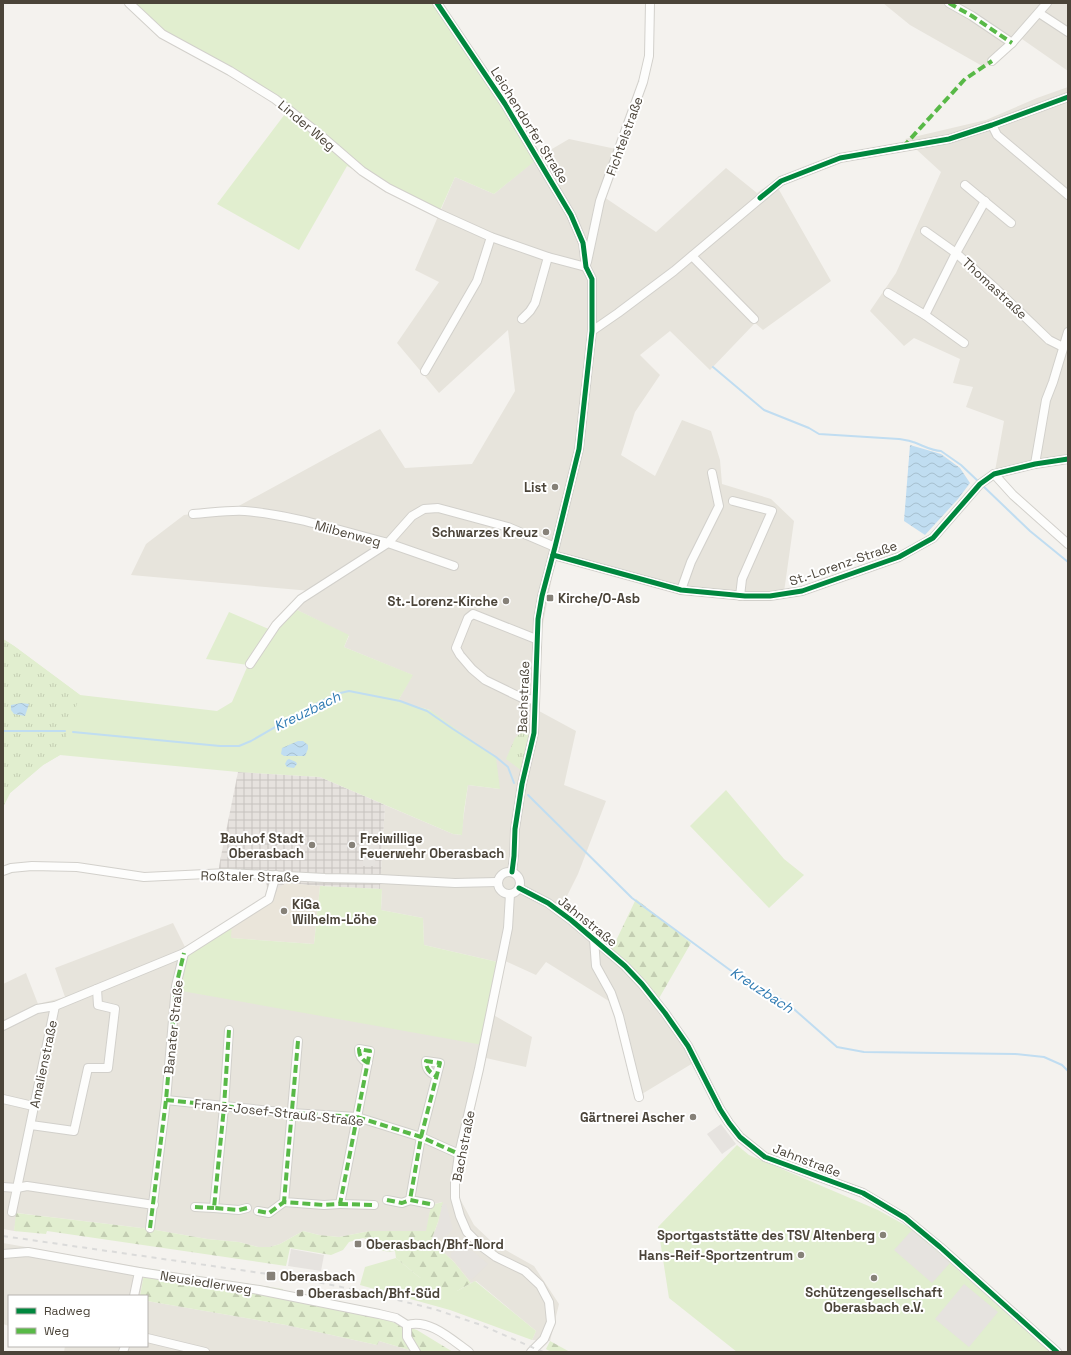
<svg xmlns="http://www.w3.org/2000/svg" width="1071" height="1355" viewBox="0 0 1071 1355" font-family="'Space Grotesk',sans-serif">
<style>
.residential{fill:#e7e4dc}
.industrial{fill:url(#industrial-grid)}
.education{fill:#eae5da}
.green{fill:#e1eecf}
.forest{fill:url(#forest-firs)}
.park{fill:url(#park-tufts)}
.parking{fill:#e6e3df}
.water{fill:url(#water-waves)}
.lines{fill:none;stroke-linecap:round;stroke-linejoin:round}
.stream{stroke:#c0ddf1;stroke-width:2}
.minor-casing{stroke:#d2d0cb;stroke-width:10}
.minor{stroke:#fdfdfc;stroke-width:8}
.rail{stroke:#dbdbda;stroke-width:2;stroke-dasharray:5 5;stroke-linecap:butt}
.quiet{stroke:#58b947;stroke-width:4;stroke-dasharray:8 4;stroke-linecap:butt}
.cycleway-casing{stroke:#fff;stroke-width:8}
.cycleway{stroke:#00873e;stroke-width:5}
.poi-dot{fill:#868178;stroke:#fff;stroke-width:1.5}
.labels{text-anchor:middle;stroke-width:4;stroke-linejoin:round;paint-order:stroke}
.street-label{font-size:13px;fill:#4b4439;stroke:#fff}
.poi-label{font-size:13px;font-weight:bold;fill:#4b4439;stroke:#fff;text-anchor:end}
.water-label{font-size:14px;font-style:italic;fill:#2e7ab2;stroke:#fff}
</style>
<defs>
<pattern id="industrial-grid" width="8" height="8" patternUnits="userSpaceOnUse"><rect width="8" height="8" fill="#e6e2de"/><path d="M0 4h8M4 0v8" fill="none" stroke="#c7c3bf"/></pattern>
<pattern id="forest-firs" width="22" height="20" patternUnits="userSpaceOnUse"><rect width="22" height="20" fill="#e1eecf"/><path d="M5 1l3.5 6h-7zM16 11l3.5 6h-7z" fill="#c3cdb2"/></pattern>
<pattern id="park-tufts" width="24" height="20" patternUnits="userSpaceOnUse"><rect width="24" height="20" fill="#e1eecf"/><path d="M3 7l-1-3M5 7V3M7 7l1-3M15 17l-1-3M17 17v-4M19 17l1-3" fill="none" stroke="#c3cdb2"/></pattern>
<pattern id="water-waves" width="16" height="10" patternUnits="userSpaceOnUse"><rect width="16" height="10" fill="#c0ddf1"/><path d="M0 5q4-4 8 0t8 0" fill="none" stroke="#a6bfcf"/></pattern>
</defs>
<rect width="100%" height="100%" fill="#f4f2ee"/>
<!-- residential -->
<g class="residential">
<polygon points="883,3 1068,3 1068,71 1022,39 984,67 910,25"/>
<polygon points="1068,87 1068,460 995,471 1004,421 966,407 973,387 953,383 960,359 914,338 904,346 870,311 896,273 941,172 905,139 986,120 1037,98"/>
<polygon points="569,139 616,149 604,197 656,232 726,168 757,193 774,181 831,281 763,330 755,323 710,370 670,331 640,355 660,375 635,412 621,455 655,476 682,420 711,431 720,460 722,484 771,499 794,521 784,592 684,593 556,557 541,634 539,711 576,731 564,785 606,801 578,874 561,908 612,949 636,974 698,1060 637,1097 612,1003 546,962 536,975 503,960 502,963 424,945 423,918 381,910 382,890 380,889 385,805 453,834 461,835 468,785 500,789 430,710 398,701 412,675 344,647 349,636 291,607 311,591 131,575 146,544 184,515 235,508 380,429 405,468 472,464 515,391 508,330 439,393 397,343 439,282 415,270 455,177 494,194 540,156"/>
<polygon points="173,923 186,949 490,1013 532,1037 526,1067 486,1058 462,1165 458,1195 474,1225 493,1243 534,1266 559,1304 550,1341 532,1340 536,1331 476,1281 471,1283 454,1262 431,1241 438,1222 442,1202 431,1205 427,1231 370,1231 339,1237 319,1235 303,1231 280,1244 270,1247 258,1247 239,1242 207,1239 150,1229 17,1213 14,1231 3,1229 3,984 26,973 38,1004 65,997 55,968"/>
<polygon points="3,1243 145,1268 140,1296 9,1296 9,1326 3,1324"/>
<polygon points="147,1301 286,1325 377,1345 379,1341 416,1352 64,1352 65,1346 147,1346"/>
</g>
<!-- industrial -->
<polygon class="industrial" points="238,772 320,777 385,805 380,889 320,886 286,883 274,896 268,899 266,879 219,877 219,866"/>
<!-- education -->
<polygon class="education" points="286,883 320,886 314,944 230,938 232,922 274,896 278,888"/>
<!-- green -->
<g class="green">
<polygon points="132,3 433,3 478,69 536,160 494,194 455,177 438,215 347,166 299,250 217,204 288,110 161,31"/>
<polygon points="291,607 349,635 344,647 413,675 398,701 430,710 496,758 500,789 468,785 464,811 462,835 453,834 320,777 238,772 60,755 43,765 10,793 3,807 3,639 14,646 80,695 217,711 232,702 248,665 206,659 229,612 271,630"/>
<polygon points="726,790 784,859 804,875 769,908 690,826"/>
<polygon points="320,886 382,889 381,910 423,918 424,945 502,963 483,1045 176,990 186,949 232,922 231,938 314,944"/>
<polygon points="737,1145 749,1155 878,1210 912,1229 1050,1352 737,1352 669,1298 658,1227"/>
<polygon points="396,1258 419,1277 457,1291 475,1281 536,1331 532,1340 450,1310 360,1285 365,1267"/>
</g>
<!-- forest -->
<g class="forest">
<polygon points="636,899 691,943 658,1000 636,974 612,949"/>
<path d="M443,1202l-5,20 -7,19 23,21 17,21 -14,8h-13l-25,-14 -23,-19 -1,-7c-15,2 -13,-2 -23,-9 -2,-2 -6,-3 -9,-4l-14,4 -6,8 -12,5 -41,-7 -4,18 -239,-35 -1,3 -32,-3 2,-18 134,16 57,10 32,3 19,5h12l10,-3 23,-13 16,4 20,2 31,-6h56l5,-26z"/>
<polygon points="145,1268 283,1289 282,1298 386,1320 417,1330 453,1352 416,1352 379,1341 377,1345 286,1325 147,1301 147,1296 140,1296"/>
<polygon points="550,1341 570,1352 551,1352 546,1349"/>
</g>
<!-- park -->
<g class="park">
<polygon points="3,639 14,646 80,695 60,755 43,765 10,793 3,807"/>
<polygon points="525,729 530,733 522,771 506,759 515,738"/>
</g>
<!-- parking -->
<g class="parking">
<polygon points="363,839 376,839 375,866 363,866"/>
<polygon points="721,1124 736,1144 722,1154 707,1134"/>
<polygon points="446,1204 453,1229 447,1236 432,1240 439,1223 442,1205"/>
<polygon points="912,1230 950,1263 932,1283 894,1250"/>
<polygon points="462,1244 465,1245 488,1264 471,1280 451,1256 451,1253"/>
<polygon points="291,1249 324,1255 321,1271 288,1266"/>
<polygon points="964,1284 998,1312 969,1347 935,1319"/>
</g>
<!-- water -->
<g class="water">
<polygon points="910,445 941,454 960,468 970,483 958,499 925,535 904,521"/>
<polygon points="21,703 29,704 25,716 14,714 11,710 11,705"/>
<polygon points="298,741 303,741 308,745 308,749 305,756 284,756 281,754 282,748"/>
<polygon points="289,759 296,762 297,764 294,768 287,767 285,764 287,760"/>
</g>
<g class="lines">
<!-- stream -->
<g class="stream">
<path d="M713,367l51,43 45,18 10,6 80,5c5,1 9,1 14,3 9,3 19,9 28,9l20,14 18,17"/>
<polyline points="982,485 1030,531 1068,562"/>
<polyline points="3,731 65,731"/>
<polyline points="73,732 220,746 239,746 251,741 310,707 336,694 349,691 400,701 427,711 453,729 496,757 508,767 514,783"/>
<polyline points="528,795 632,898 730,970 787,1003 837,1047 864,1052 1015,1054 1044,1057 1062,1065 1068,1071"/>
</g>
<!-- minor casing -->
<g class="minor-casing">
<g id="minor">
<polyline points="129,3 162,34 230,71 275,99 318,133 362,171 388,188 440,214 491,237 548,257 586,267"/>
<polyline points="437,3 505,104 571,215 583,243 586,267 592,279 592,331 579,449 555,547 542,596 538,619 534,733 522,784 515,829 514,856 512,872"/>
<polyline points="949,3 972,16 1012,43"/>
<polyline points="1039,13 1068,32"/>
<polyline points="992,61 1012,43 1047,3"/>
<polyline points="992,125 997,135 1068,195"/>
<polyline points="965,185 1011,223"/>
<polyline points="925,231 956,253 994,287 1049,340 1063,347"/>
<polyline points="692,256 754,319"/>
<polyline points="587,262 600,201 643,82 649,56 650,3"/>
<polyline points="888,293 925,315 964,343"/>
<polyline points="925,315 956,253 985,201"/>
<polyline points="522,319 530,311 535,303 548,257"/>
<polyline points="592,331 618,313 674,271 781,181 840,158 949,139 992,125 1068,97"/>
<polyline points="425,371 477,281 491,237"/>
<polyline points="1035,464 1046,400 1053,382 1068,332"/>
<polyline points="994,474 1013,495 1068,544"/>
<polyline points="733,501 772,511 742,579 740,596"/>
<path d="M193,514c17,-1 35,-4 52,-3 49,4 96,20 143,32l24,-27 12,-7 14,-1 70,19 47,20"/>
<polyline points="553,555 681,590 745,596 770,596 802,591 899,557 933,538 980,484 994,474 1035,464 1068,459"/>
<polyline points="681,590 691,562 719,506 712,473"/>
<polyline points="250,664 276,625 301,599 388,543 454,566"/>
<polyline points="535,700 522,698 485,680 472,669 460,655 456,648 468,618 473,614 536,639"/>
<polyline points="3,871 11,868 32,866 77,867 144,877 227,873 325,878 380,879 455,883 497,882"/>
<circle cx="509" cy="883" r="11"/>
<polyline points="519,888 548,903 571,920 625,966 642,984 665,1013 688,1046 720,1109 729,1123 740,1137 765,1157 863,1193 905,1218 940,1247 1057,1352"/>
<polyline points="510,894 508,928 479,1069 459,1154 455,1183 455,1198 460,1216 467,1232 481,1246 496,1257 525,1271 540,1285 549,1302 551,1322 544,1339 531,1352"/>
<polyline points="594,939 596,966 611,993 619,1016 639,1097"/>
<polyline points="3,1026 37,1009 55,1006"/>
<polyline points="229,1030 224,1107 214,1208 239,1210 247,1208"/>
<path d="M298,1041l-14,161 40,3 16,-1 30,-153 -11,-2c0,7 3,11 9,14"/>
<polyline points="3,1099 33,1106"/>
<polyline points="166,1100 291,1113 357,1117 421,1137 459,1154"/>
<polyline points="31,1125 74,1131 88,1068 108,1068 115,1009 98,1005 97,989"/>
<polyline points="3,1187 17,1188 27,1186 154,1205"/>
<polyline points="387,1200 402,1203 410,1200"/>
<polyline points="340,1204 374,1205"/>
<path d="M430,1204l-20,-4 11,-63 19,-74 -14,-2c0,8 3,11 10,15"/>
<polyline points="195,1207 214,1208"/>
<polyline points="258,1211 269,1213 284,1202"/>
<polyline points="12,1212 55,1006 184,953 269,899 276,875"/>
<polyline points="150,1228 166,1100 176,986 184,953"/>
<polyline points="3,1254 28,1252 139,1272 259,1290 379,1314 396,1318 407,1325"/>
<polyline points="134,1296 139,1272"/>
<path d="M407,1325c22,-7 45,15 62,27"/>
<polyline points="407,1325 407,1337 416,1352"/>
<polyline points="147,1338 205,1352"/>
<polyline points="123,1352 125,1346"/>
</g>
</g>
<!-- minor -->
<use href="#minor" class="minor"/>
<!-- rail -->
<polyline class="rail" points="3,1236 303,1279 365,1292 434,1309 481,1325 543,1352"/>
<!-- quiet -->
<g class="quiet">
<polyline points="949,3 972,16 1012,43"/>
<polyline points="903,147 965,79 992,61"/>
<polyline points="229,1030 224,1107 214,1208 239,1210 247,1208"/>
<path d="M298,1041l-14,161 40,3 16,-1 30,-153 -11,-2c0,7 3,11 9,14"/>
<polyline points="166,1100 291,1113 357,1117 421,1137 459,1154"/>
<polyline points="387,1200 402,1203 410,1200"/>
<polyline points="340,1204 374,1205"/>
<path d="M430,1204l-20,-4 11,-63 19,-74 -14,-2c0,8 3,11 10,15"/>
<polyline points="195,1207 214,1208"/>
<polyline points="258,1211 269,1213 284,1202"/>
<polyline points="150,1228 166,1100 176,986 184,953"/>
</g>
<!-- cycleway casing -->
<g class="cycleway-casing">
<g id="cycleway">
<polyline points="437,3 505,104 571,215 583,243 586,267 592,279 592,331 579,449 555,547 542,596 538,619 534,733 522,784 515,829 514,856 512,872"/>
<polyline points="760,198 781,181 840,158 949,139 992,125 1068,97"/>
<polyline points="553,555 681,590 745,596 770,596 802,591 899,557 933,538 980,484 994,474 1035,464 1068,459"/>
<polyline points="519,888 548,903 571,920 625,966 642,984 665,1013 688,1046 720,1109 729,1123 740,1137 765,1157 863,1193 905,1218 940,1247 1057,1352"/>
</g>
</g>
<!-- cycleway -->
<use href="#cycleway" class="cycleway"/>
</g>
<!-- markers -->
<g class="poi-dot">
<circle cx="555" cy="487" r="4"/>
<circle cx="546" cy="532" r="4"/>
<rect x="546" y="594" width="8" height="8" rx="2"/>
<circle cx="506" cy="601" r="4"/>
<circle cx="312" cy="845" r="4"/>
<circle cx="352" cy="845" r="4"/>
<circle cx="284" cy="911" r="4"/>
<circle cx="693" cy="1117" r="4"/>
<circle cx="883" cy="1235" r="4"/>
<rect x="354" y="1240" width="8" height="8" rx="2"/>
<circle cx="801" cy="1255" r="4"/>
<rect x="266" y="1271" width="10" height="10" rx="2"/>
<circle cx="874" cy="1278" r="4"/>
<rect x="296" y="1289" width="8" height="8" rx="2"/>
</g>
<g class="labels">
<!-- street labels -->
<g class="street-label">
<text transform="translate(307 125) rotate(40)" y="5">Linder Weg</text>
<text transform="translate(530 125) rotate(58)" y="5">Leichendorfer Straße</text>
<text transform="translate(624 136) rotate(-70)" y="5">Fichtelstraße</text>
<text transform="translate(995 288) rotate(43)" y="5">Thomastraße</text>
<text transform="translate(348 533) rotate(15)" y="5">Milbenweg</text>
<text transform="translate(843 563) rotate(-19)" y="5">St.-Lorenz-Straße</text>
<text transform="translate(523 697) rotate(-88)" y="5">Bachstraße</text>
<text transform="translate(250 876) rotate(1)" y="5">Roßtaler Straße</text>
<text transform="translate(588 921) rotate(39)" y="5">Jahnstraße</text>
<text transform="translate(173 1027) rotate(-84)" y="5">Banater Straße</text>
<text transform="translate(43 1064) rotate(-78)" y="5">Amalienstraße</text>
<text transform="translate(279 1112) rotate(6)" y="5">Franz-Josef-Strauß-Straße</text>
<text transform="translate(463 1146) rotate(-79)" y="5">Bachstraße</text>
<text transform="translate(807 1160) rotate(21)" y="5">Jahnstraße</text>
<text transform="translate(206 1282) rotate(9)" y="5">Neusiedlerweg</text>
</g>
<!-- poi labels -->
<g class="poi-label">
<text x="547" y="492">List</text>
<text x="538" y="537">Schwarzes Kreuz</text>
<text x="558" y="603" text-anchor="start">Kirche/O-Asb</text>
<text x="498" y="606">St.-Lorenz-Kirche</text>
<text x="304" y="843">Bauhof Stadt<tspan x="304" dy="15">Oberasbach</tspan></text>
<text x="360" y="843" text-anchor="start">Freiwillige<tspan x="360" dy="15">Feuerwehr Oberasbach</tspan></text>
<text x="292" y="909" text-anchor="start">KiGa<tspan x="292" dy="15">Wilhelm-Löhe</tspan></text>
<text x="685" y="1122">Gärtnerei Ascher</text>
<text x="875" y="1240">Sportgaststätte des TSV Altenberg</text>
<text x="366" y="1249" text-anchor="start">Oberasbach/Bhf-Nord</text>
<text x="793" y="1260">Hans-Reif-Sportzentrum</text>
<text x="280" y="1281" text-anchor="start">Oberasbach</text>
<text x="874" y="1297" text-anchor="middle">Schützengesellschaft<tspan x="874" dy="15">Oberasbach e.V.</tspan></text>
<text x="308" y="1298" text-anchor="start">Oberasbach/Bhf-Süd</text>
</g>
<!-- water labels -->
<g class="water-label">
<text transform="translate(307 711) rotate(-26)" y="5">Kreuzbach</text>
<text transform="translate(762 990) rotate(33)" y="5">Kreuzbach</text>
</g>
</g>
<!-- border -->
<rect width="1071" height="1355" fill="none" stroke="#4b4439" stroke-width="8"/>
<!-- legend -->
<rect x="8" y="1295" width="140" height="52" fill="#ffffff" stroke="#b7b4b0"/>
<rect x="16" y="1308" width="20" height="6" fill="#00873e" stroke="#b7b4b0"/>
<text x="44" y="1315" font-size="12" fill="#4b4439">Radweg</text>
<rect x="16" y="1328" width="20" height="6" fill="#58b947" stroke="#b7b4b0"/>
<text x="44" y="1335" font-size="12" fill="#4b4439">Weg</text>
</svg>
